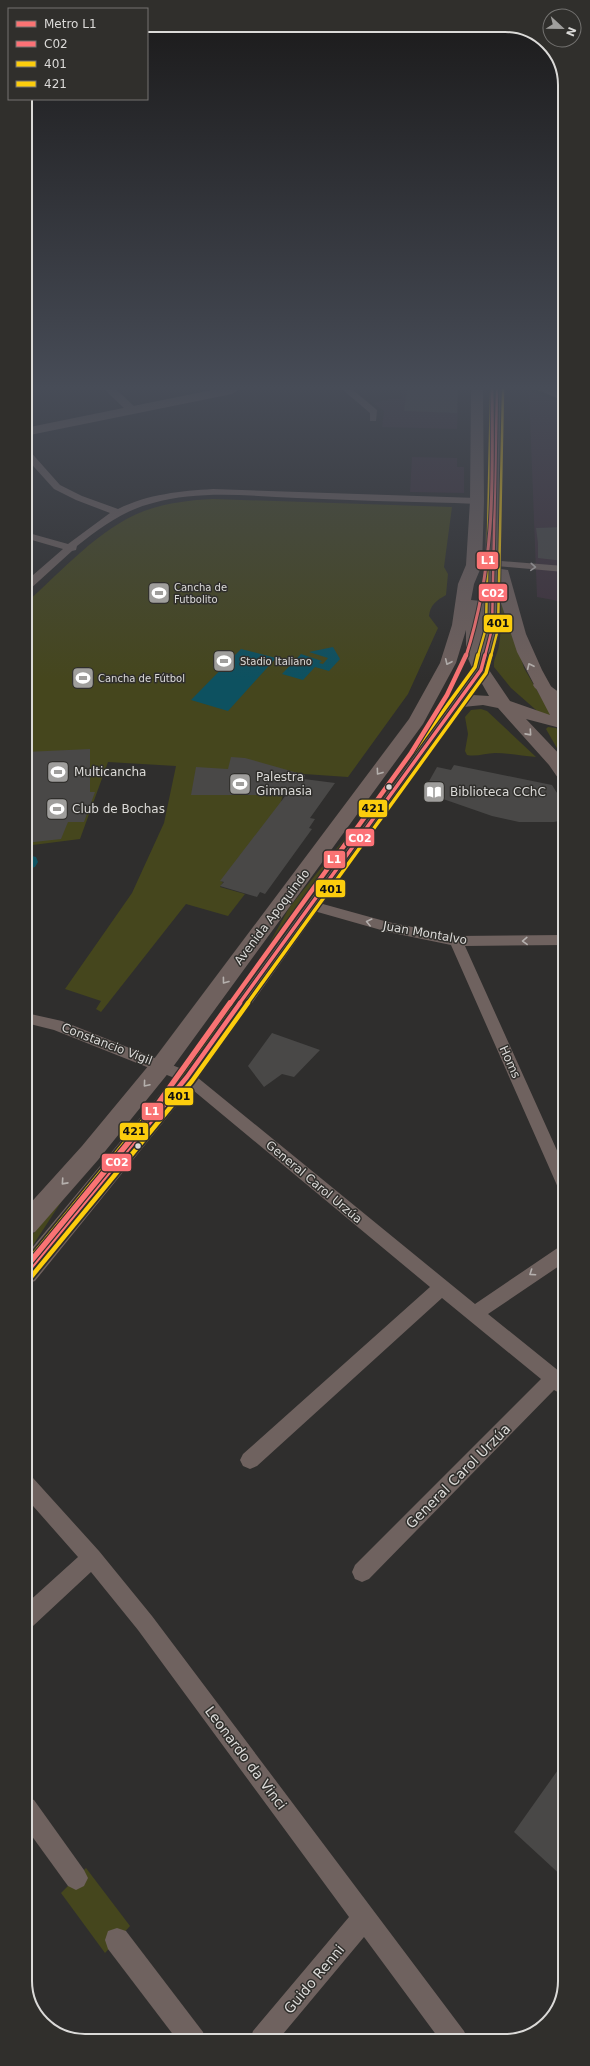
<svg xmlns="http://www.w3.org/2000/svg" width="590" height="2066" viewBox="0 0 590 2066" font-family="'DejaVu Sans',sans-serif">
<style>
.commercial{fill:#3e313b}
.green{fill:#45461d}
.water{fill:#0d5160}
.building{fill:#494847}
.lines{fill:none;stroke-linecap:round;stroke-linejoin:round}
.minor{fill:#6f625f;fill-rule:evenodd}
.tertiary{fill:#6f625f;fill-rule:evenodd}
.secondary{fill:#71645f;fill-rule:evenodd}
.primary{fill:#6f615e;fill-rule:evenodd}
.bus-1-far2-casing{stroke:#302f2c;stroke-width:4.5}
.bus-1-far1-casing{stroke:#302f2c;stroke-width:6}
.bus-1-casing{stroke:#302f2c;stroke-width:8}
.bus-2-far2-casing{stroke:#302f2c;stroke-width:4.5}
.bus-2-far1-casing{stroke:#302f2c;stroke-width:6}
.bus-2-casing{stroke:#302f2c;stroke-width:8}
.bus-3-far2-casing{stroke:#302f2c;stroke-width:4.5}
.bus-3-far1-casing{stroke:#302f2c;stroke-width:6}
.bus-3-casing{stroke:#302f2c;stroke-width:8}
.bus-1-far2{stroke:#fc7176;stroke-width:2.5}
.bus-1-far1{stroke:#fc7176;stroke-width:3.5}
.bus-1{stroke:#fc7176;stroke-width:4.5}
.bus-2-far2{stroke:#fccd0d;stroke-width:2.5}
.bus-2-far1{stroke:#fccd0d;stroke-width:3.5}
.bus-2{stroke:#fccd0d;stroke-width:4.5}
.bus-3-far2{stroke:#fccd0d;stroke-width:2.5}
.bus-3-far1{stroke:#fccd0d;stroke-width:3.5}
.bus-3{stroke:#fccd0d;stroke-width:4.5}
.metro-1-far2-casing{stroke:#302f2c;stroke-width:5}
.metro-1-far1-casing{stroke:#302f2c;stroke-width:7}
.metro-1-casing{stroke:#302f2c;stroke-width:8}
.metro-1-far2{stroke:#fa7373;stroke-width:3}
.metro-1-far1{stroke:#fa7373;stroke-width:4.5}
.metro-1{stroke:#fa7373;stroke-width:5.5}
.oneway{stroke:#b5b0ae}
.oneway2{stroke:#b5b0ad}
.bus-dot{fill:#dbdad8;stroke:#302f2c;stroke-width:1.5}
.labels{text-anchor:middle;stroke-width:3;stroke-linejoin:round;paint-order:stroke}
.far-poi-label{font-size:10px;fill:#dbdad8;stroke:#302f2c;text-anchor:start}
.poi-label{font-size:12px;fill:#dbdad8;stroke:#302f2c;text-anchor:start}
.street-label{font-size:12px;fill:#dbdad8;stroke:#302f2c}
.near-street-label{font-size:14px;fill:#dbdad8;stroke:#302f2c}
.rim{fill:none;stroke:#dbdad8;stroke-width:2}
.line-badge{stroke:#302f2c;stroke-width:1.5}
.badge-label{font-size:11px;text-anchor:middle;font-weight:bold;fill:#fff}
.pale-badge-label{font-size:11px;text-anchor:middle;font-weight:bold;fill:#111}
</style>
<rect width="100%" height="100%" fill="#2f2e2d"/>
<!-- commercial -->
<g class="commercial">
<polygon points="402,390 458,390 454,406 458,406 457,429 382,427 384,411 373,403 390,399 401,399"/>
<polygon points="529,391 564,403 564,602 537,597"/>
<polygon points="412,457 457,458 457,467 464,467 464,493 410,492"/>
</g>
<!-- green -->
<g class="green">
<path d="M213,499l239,8 -8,60 4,7 -2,21c-9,5 -16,10 -17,21l9,12 -30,66 -60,83 -59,-4 -10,36 -58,72 2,1 -3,5 25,7 -17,22 -42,-12 -85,108 -5,-3 5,-8 -36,-12 67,-96 32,-70 12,-57 -68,-4 -28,77 -55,7v-242c36,-32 74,-76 119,-93 22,-8 46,-11 69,-12z"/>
<path d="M501,592l23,76 28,48 -8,1 -33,-29 -17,-21c-1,-8 4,-14 5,-22 3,-17 2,-35 2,-53z"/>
<path d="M481,709l6,2 49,46c-14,-1 -27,-4 -41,-4 -9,0 -18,4 -28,2l-2,-4 3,-17 -3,-17 6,-7z"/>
<polygon points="548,727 556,728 564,735 564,756 562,757 546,729"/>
<polygon points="353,828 261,963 259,962 289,908"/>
<polygon points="65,1196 26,1256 26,1242"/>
<polygon points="86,1868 130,1926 105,1953 61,1893"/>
</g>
<!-- water -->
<g class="water">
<polygon points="333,647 340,659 329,671 315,667 303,680 282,674 301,654 322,661 319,663 323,664 328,658 309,652"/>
<polygon points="241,649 276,658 228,711 191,700"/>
<polygon points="25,854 36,857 38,862 35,867 25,870"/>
</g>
<!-- building -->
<g class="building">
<polygon points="407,390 458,390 457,413 404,411"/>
<polygon points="564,527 564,561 538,558 538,543 536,528"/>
<polygon points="90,749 90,792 95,792 84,822 68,822 61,839 25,843 25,752"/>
<polygon points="231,757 245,758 305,775 304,779 335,783 310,818 315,819 309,828 312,829 265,894 260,892 257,897 220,886 224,882 220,881 286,795 191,795 196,767 228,769"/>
<polygon points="454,765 552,785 564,804 564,820 554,822 519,822 492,816 423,792 437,767 451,770"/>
<polygon points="272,1033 320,1050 294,1077 282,1074 264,1087 248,1066"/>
<polygon points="565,1760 565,1879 514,1832"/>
</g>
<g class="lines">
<!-- minor -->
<g class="minor">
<polygon points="343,390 353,390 377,410 376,421 370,421 370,413"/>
<path d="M25,448l3,1 32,36 22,11 36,13c30,-15 63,-18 95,-20l264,9 5,3 -5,3 -22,-1c-53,-1 -105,-3 -158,-5 -48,-2 -97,-8 -144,5 -29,7 -53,25 -76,43l-1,4 -4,1 -43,39 -4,1v-9l38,-33 -38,-11v-6l43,12 42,-31 -34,-13 -22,-11 -29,-32z"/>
<polygon points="501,561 564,566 564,572 497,566 496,564 497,562"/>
<polygon points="312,901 388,922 456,936 564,935 564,945 465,946 564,1166 565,1189 558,1188 556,1183 451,945 388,932 307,909 305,906 307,903"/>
<polygon points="26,1013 62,1021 192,1073 475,1304 559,1247 565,1245 565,1262 488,1314 565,1376 565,1396 554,1390 369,1579 362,1582 355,1579 352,1572 355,1565 541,1379 442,1298 257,1466 250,1469 243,1466 240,1460 243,1454 430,1287 182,1081 54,1030 26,1023"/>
<polygon points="26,1475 33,1478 99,1551 152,1616 464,2031 468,2040 440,2040 364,1937 278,2040 250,2040 253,2031 349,1917 138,1630 91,1572 33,1626 26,1629 26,1604 78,1557 26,1498"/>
<polygon points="26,1797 34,1800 84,1870 88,1878 84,1886 76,1890 68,1886 26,1828"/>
<polygon points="117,1928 126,1931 203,2032 206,2041 178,2041 108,1949 105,1940 108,1931"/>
</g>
<!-- tertiary -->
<g class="tertiary">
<polygon points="105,390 117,390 138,410 136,412 128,412"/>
<polygon points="538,390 554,390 564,394 564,401"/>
<polygon points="540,681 545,682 564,696 564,707 559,706 535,688 533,685 535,682"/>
</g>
<!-- secondary -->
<polygon class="secondary" points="212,390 238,390 232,394 25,436 25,428"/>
<!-- primary -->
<path class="primary" d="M471,390h12l1,111 -2,64 -8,19 -3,16 10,1 2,3 -1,31 9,-245h12l-2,179 7,1 18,64 16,36 22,40v19l-38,-10 38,40v20l-6,-1 -9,-13 -51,-57 -15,-3 -20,2 -268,376 -160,198 -9,3v-29l153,-184 294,-401 -7,-16v-24l-10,33 -33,61 -253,347 -72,89 -63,72 -9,3v-27l56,-62 72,-87 255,-340 31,-56 12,-38 6,-41 8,-19 4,-64zM500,600l17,52 33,63 -40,-14 -21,-31 11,-41zM481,682l8,14 -17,-1z"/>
<!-- bus-1-far2 casing -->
<g class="bus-1-far2-casing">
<polyline id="bus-1-far2" points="485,656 492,629 497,390"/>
</g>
<!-- bus-1-far1 casing -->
<g class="bus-1-far1-casing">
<polyline id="bus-1-far1" points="239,1004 481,670 485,655"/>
</g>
<!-- bus-1 casing -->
<g class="bus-1-casing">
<polyline id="bus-1" points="26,1273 187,1077 240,1003"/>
</g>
<!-- bus-2-far2 casing -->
<g class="bus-2-far2-casing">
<polyline id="bus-2-far2" points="491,656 498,629 503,390"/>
</g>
<!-- bus-2-far1 casing -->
<g class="bus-2-far1-casing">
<polyline id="bus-2-far1" points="247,1004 486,673 491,655"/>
</g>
<!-- bus-2 casing -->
<g class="bus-2-casing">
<polyline id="bus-2" points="31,1277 192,1081 248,1003"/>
</g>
<!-- bus-3-far2 casing -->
<g class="bus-3-far2-casing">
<polyline id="bus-3-far2" points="478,656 486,628 491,390"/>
</g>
<!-- bus-3-far1 casing -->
<g class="bus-3-far1-casing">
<polyline id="bus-3-far1" points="231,1004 475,667 478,655"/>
</g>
<!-- bus-3 casing -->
<g class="bus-3-casing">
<polyline id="bus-3" points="26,1264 182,1073 232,1003"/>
</g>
<!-- bus-1-far2 -->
<use href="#bus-1-far2" class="bus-1-far2"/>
<!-- bus-1-far1 -->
<use href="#bus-1-far1" class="bus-1-far1"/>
<!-- bus-1 -->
<use href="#bus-1" class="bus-1"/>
<!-- bus-2-far2 -->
<use href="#bus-2-far2" class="bus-2-far2"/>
<!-- bus-2-far1 -->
<use href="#bus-2-far1" class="bus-2-far1"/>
<!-- bus-2 -->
<use href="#bus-2" class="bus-2"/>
<!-- bus-3-far2 -->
<use href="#bus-3-far2" class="bus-3-far2"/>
<!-- bus-3-far1 -->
<use href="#bus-3-far1" class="bus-3-far1"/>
<!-- bus-3 -->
<use href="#bus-3" class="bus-3"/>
<!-- metro-1-far2 casing -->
<g class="metro-1-far2-casing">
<path id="metro-1-far2" d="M466,656c29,-90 27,-173 26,-266"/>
</g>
<!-- metro-1-far1 casing -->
<g class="metro-1-far1-casing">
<polyline id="metro-1-far1" points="230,1004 411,753 447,695 466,655"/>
</g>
<!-- metro-1 casing -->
<g class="metro-1-casing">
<polyline id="metro-1" points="26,1267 142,1126 230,1003"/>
</g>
<!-- metro-1-far2 -->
<use href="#metro-1-far2" class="metro-1-far2"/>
<!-- metro-1-far1 -->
<use href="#metro-1-far1" class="metro-1-far1"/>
<!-- metro-1 -->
<use href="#metro-1" class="metro-1"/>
</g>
<!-- one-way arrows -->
<defs><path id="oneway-chevron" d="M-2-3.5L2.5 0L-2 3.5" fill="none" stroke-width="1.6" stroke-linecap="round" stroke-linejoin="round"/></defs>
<g class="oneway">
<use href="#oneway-chevron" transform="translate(533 567) rotate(4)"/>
<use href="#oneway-chevron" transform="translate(369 922) rotate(-166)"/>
<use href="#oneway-chevron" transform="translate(525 941) rotate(178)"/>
<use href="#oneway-chevron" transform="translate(532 1273) rotate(146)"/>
</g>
<g class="oneway2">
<use href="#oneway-chevron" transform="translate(448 662) rotate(115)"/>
<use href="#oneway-chevron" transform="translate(530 666) rotate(-115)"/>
<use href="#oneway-chevron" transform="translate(529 733) rotate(48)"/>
<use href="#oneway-chevron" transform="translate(379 772) rotate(126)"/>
<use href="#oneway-chevron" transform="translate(225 981) rotate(127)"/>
<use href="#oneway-chevron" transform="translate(146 1084) rotate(130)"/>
<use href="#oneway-chevron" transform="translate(64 1182) rotate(132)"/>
</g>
<!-- sky -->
<linearGradient id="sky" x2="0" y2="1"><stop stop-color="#1a1919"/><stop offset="0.57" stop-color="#474c57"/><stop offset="1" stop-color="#474c57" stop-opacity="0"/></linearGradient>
<rect width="590" height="680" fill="url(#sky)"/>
<!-- icons -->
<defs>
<g id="stadium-square" transform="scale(1.15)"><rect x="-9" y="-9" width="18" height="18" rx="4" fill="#9f9e9c" stroke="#302f2c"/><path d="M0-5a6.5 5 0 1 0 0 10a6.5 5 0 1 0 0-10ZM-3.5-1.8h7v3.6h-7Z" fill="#fff"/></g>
<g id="library-square" transform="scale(1.15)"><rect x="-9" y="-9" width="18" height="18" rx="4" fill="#9f9e9c" stroke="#302f2c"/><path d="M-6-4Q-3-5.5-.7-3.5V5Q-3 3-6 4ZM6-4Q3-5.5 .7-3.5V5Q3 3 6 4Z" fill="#fff"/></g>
</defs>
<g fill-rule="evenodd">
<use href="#stadium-square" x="159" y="593"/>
<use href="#stadium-square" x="224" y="661"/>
<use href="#stadium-square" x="83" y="678"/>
<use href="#stadium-square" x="58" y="772"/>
<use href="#stadium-square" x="240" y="784"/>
<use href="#library-square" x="434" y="792"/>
<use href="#stadium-square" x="57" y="809"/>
</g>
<!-- markers -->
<g class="bus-dot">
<circle cx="389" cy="787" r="3.5"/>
<circle cx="138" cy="1146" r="3.5"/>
</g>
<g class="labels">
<!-- far-poi labels -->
<g class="far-poi-label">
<text x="174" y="591">Cancha de<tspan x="174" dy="12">Futbolito</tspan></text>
<text x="240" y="665">Stadio Italiano</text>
<text x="98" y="682">Cancha de Fútbol</text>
</g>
<!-- poi labels -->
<g class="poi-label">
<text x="74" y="776">Multicancha</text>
<text x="256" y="781">Palestra<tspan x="256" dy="14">Gimnasia</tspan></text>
<text x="450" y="796">Biblioteca CChC</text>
<text x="72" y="813">Club de Bochas</text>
</g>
<!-- street labels -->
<g class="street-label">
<text transform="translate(272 917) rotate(-53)" y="4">Avenida Apoquindo</text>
<text transform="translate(425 933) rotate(10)" y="4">Juan Montalvo</text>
<text transform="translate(107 1044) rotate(21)" y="4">Constancio Vigil</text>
<text transform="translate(510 1062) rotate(66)" y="4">Homs</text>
<text transform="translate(314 1182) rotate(40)" y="4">General Carol Urzúa</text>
</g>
<!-- near-street labels -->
<g class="near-street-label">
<text transform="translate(458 1476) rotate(-45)" y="5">General Carol Urzúa</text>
<text transform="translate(246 1758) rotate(53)" y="5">Leonardo da Vinci</text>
<text transform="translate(314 1979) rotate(-50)" y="5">Guido Renni</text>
</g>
</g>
<!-- crop -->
<path d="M0 0H590V2066H0ZM85 32H505A53 53 0 0 1 558 85V1981A53 53 0 0 1 505 2034H85A53 53 0 0 1 32 1981V85A53 53 0 0 1 85 32Z" fill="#302f2c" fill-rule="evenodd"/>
<path class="rim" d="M85 32H505A53 53 0 0 1 558 85V1981A53 53 0 0 1 505 2034H85A53 53 0 0 1 32 1981V85A53 53 0 0 1 85 32Z"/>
<g class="line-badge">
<rect x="476" y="551" width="23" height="19" rx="4" fill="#fa7373"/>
<rect x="478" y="583" width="30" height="19" rx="4" fill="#fc7176"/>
<rect x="483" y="614" width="30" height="19" rx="4" fill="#fccd0d"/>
<rect x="358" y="799" width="30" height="19" rx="4" fill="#fccd0d"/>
<rect x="345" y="828" width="30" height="19" rx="4" fill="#fc7176"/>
<rect x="323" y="850" width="23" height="19" rx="4" fill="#fa7373"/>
<rect x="315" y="879" width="31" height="19" rx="4" fill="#fccd0d"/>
<rect x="164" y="1087" width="30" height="19" rx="4" fill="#fccd0d"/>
<rect x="141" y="1102" width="23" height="19" rx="4" fill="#fa7373"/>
<rect x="119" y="1122" width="30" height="19" rx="4" fill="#fccd0d"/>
<rect x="101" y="1153" width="31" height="19" rx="4" fill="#fc7176"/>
</g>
<g class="badge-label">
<text x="488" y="564">L1</text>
<text x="493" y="597">C02</text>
<text x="360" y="842">C02</text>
<text x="334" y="863">L1</text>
<text x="152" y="1115">L1</text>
<text x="117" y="1166">C02</text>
</g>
<g class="pale-badge-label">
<text x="498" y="627">401</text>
<text x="373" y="812">421</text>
<text x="331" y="893">401</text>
<text x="179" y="1100">401</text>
<text x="134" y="1135">421</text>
</g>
<!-- legend -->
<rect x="8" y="8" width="140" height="92" fill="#302f2c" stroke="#747371"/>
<rect x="16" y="21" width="20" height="6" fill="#fa7373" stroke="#747371"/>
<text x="44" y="28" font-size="12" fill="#dbdad8">Metro L1</text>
<rect x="16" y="41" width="20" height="6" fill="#fc7176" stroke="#747371"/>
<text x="44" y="48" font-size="12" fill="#dbdad8">C02</text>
<rect x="16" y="61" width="20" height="6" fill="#fccd0d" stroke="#747371"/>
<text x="44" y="68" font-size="12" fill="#dbdad8">401</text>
<rect x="16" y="81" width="20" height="6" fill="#fccd0d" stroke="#747371"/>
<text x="44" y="88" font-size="12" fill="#dbdad8">421</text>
<!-- north arrow -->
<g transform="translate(562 28) rotate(112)"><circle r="19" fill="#302f2c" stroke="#747371"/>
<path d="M0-3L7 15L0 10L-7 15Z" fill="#9f9e9c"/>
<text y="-6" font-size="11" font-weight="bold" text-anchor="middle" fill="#dbdad8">N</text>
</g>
</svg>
